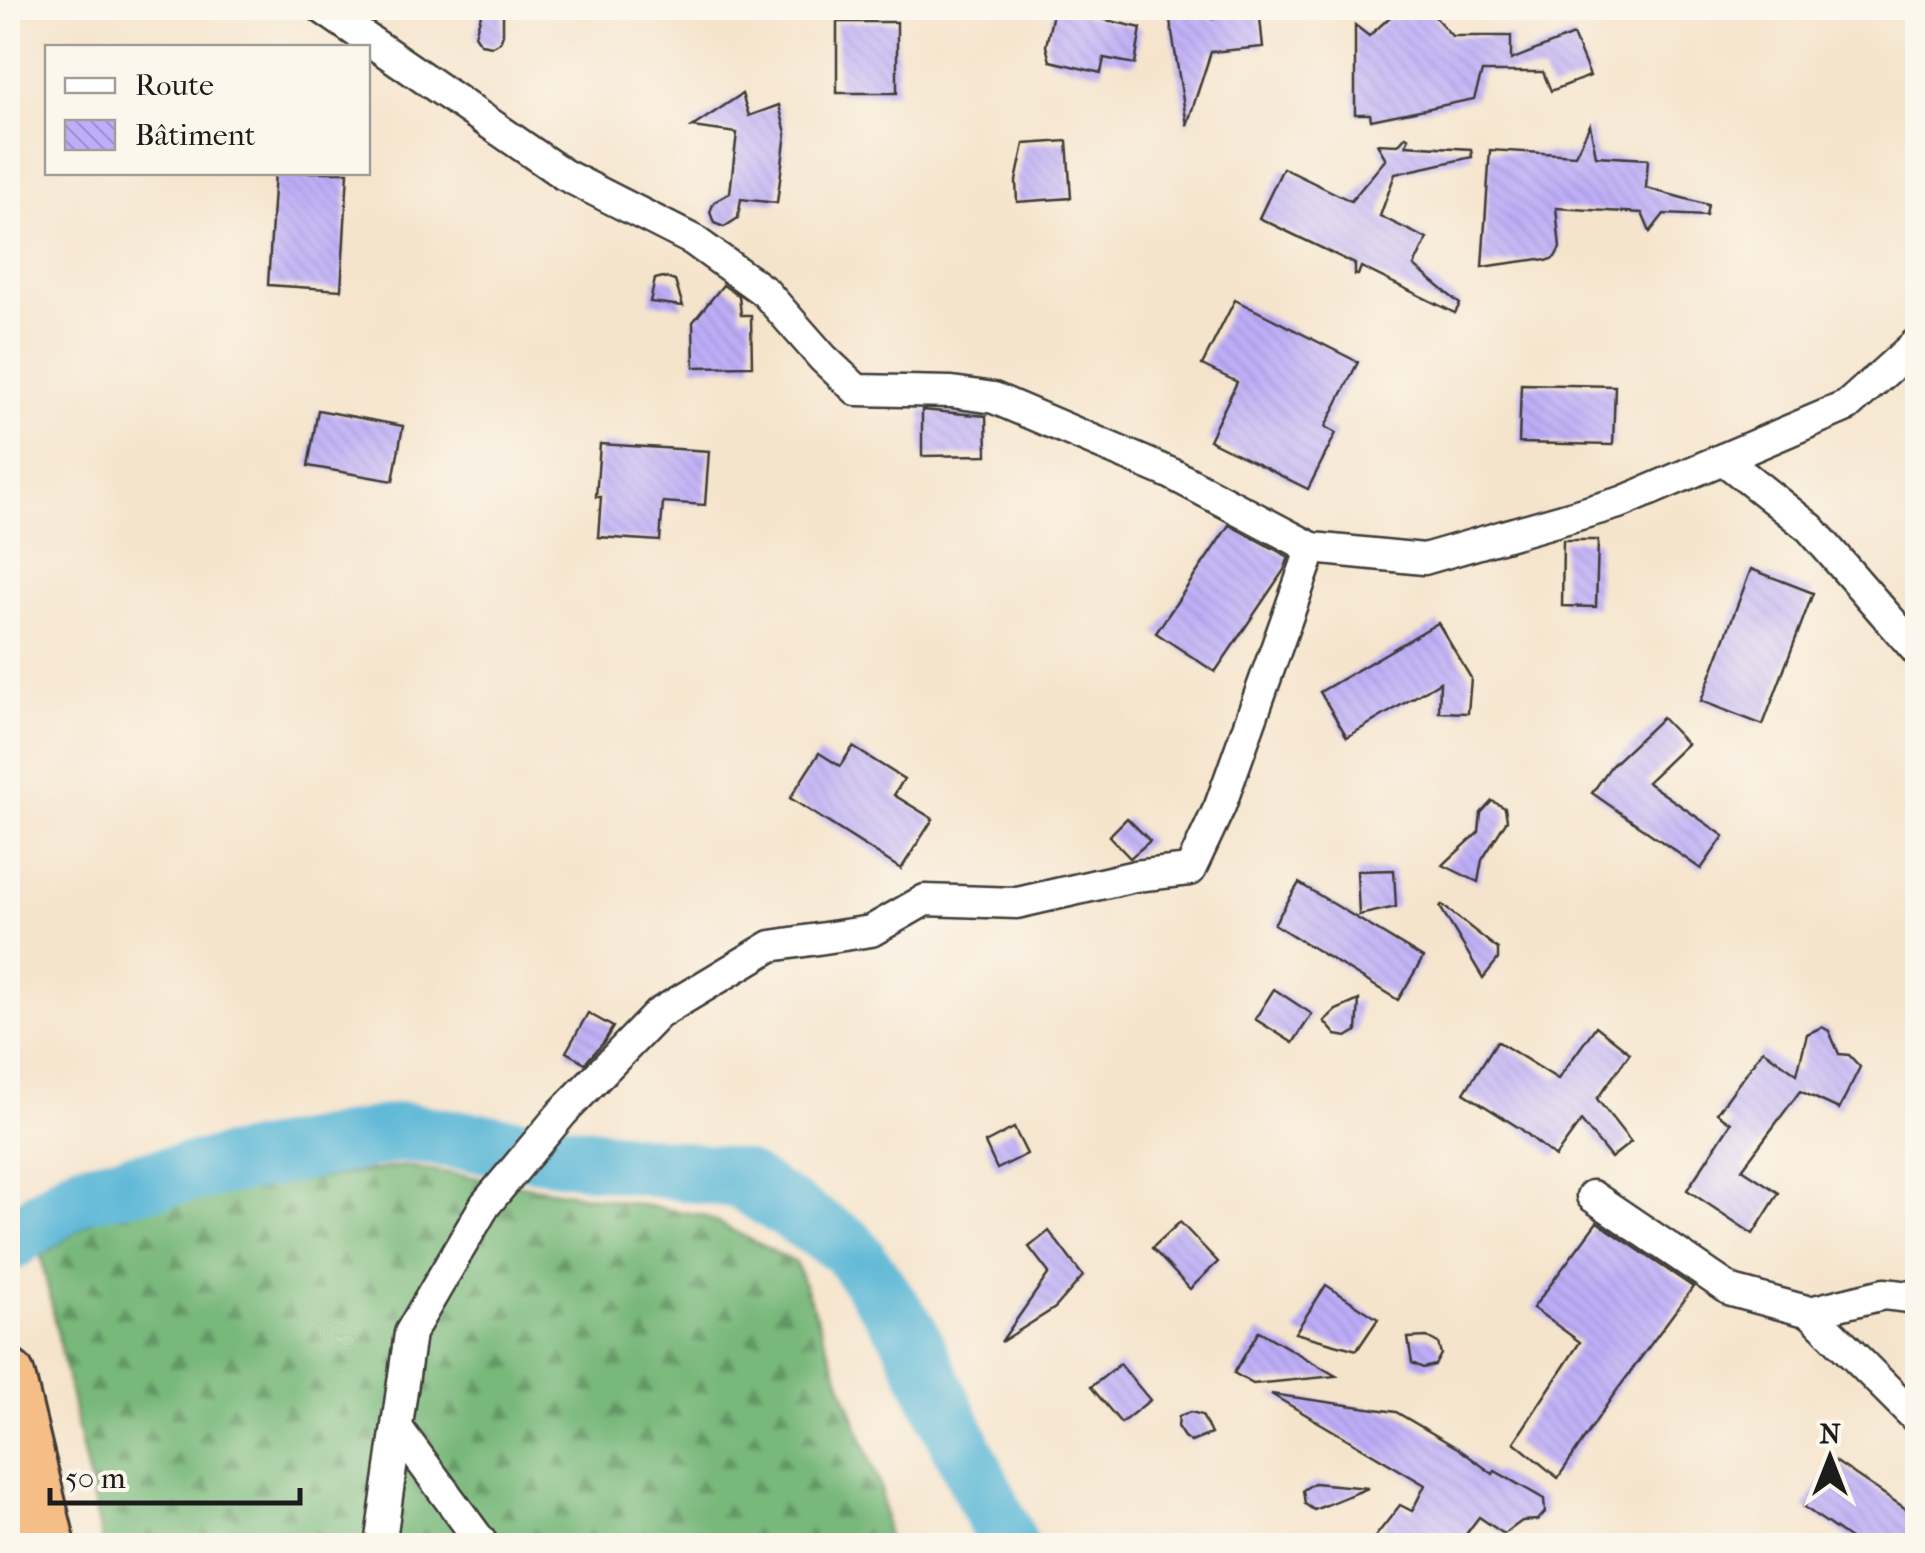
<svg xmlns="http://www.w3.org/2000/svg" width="1925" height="1553" viewBox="0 0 1925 1553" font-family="'IM FELL French Canon',serif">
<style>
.forest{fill:url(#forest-firs);stroke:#4a6a4b;stroke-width:2.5}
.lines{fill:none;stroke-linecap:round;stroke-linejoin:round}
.river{stroke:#58b6d6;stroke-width:60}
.building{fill:url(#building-back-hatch)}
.minor-casing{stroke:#3d3a36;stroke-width:35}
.trunk-casing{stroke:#3d3a36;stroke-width:58}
.minor{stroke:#fff;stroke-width:30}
.trunk{stroke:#f6be87;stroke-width:52}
</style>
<defs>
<pattern id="forest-firs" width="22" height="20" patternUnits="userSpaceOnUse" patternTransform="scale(2.5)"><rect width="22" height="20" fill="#78b87a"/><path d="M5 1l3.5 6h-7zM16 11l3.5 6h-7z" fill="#629563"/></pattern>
<pattern id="building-back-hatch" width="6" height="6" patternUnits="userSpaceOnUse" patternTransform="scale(2.5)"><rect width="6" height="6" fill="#beadf8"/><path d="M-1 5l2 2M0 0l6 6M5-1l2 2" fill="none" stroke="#a394d4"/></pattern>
</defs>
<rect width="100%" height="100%" fill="#fbf7ec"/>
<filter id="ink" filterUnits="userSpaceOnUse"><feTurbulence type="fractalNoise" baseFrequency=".01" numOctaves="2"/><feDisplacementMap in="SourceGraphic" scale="20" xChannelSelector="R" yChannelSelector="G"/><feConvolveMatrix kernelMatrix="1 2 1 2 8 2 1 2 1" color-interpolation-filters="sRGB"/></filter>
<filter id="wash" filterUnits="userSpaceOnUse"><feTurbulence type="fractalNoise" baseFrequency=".0048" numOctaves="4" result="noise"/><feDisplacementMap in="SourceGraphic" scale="40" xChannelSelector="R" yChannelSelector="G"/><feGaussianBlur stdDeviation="2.25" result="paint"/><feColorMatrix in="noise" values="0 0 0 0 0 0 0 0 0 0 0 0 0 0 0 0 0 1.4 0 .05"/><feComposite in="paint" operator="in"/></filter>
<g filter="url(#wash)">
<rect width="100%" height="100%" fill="#f5e4cc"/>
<!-- forest -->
<polygon class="forest" points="405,1166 702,1215 796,1263 881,1489 888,1545 103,1545 41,1256 113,1206"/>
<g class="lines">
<!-- river -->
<polyline class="river" points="8,1242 80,1193 403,1132 740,1179 848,1247 908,1332 1009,1546"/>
</g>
<g id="blocks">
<!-- building -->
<g class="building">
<polygon points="483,8 503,8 503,34 500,42 492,46 481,44 475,35"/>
<polygon points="1054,8 1141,28 1135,64 1104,58 1101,73 1050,61 1046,46"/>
<polygon points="1168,8 1213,19 1213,8 1259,8 1263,47 1211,52 1187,125"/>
<polygon points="1400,8 1427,8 1452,36 1511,36 1511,60 1573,35 1590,76 1551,91 1543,72 1482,72 1474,99 1371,120 1370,114 1355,114 1355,25 1369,36"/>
<rect x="837" y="22" width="60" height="71"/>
<polygon points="742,94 749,116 779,105 786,133 777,203 741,199 738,218 724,227 714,223 710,212 714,202 730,193 737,133 692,127"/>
<polygon points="1590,125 1596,156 1648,159 1646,188 1708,205 1706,216 1664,214 1650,232 1642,213 1556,208 1560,248 1555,257 1547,261 1539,259 1482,267 1490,150 1575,155"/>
<polygon points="1406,136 1409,138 1406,145 1471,149 1472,157 1395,174 1380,216 1427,239 1414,266 1460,304 1455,313 1361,267 1358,275 1355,275 1355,264 1259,218 1283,168 1351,201 1386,159 1377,144 1398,145"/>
<polygon points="1067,141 1071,198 1017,202 1016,181 1024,144"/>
<polygon points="275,172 348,172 341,290 268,285"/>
<polygon points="663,277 675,281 683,306 650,302 655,279"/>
<polygon points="723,285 739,296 741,315 751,315 752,366 694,367 693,322"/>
<polygon points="1235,300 1358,362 1325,427 1336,433 1308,489 1209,440 1237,382 1202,365"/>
<polygon points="1521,384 1615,386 1613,445 1519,443"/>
<polygon points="318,410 403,426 393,481 308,466"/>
<polygon points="922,410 986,416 987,455 922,456"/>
<polygon points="600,444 709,451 705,505 663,502 660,541 598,537 601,497 596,497"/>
<polygon points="1229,525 1289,557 1284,570 1215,672 1156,633"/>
<polygon points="1563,540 1598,540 1596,607 1562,606"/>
<polygon points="1751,569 1813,593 1763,725 1701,701"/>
<polygon points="1438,623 1471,678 1468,713 1439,712 1440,682 1347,737 1320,692"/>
<polygon points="1662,718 1687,744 1647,782 1724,836 1701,869 1592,793 1611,766"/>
<polygon points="853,747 904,779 894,795 933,819 901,869 790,798 819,753 840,766"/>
<polygon points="1492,801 1505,808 1507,820 1482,860 1478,882 1443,865 1479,832 1481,813"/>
<polygon points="1127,818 1150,841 1130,858 1109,836"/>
<polygon points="1394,870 1396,907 1359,915 1357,871"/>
<polygon points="1299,883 1423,958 1398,1000 1274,924"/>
<polygon points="1442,905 1498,949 1498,959 1483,978 1440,907"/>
<polygon points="1274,989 1312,1014 1293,1043 1255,1019"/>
<polygon points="1359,1000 1357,1031 1347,1037 1336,1035 1324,1021 1336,1010"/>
<polygon points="588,1013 613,1027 604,1042 585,1063 566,1052"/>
<polygon points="1596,1026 1630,1053 1597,1099 1631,1142 1611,1158 1581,1121 1555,1157 1521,1129 1464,1093 1497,1041 1558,1079"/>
<polygon points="1822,1027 1829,1031 1839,1054 1849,1055 1860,1067 1839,1109 1800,1091 1742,1169 1779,1193 1753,1234 1687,1190 1731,1123 1717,1113 1763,1050 1797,1074 1807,1034"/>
<polygon points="1014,1128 1027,1154 997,1169 985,1143"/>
<polygon points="1180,1222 1218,1262 1190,1289 1152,1248"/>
<polygon points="1597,1222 1693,1287 1612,1397 1558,1478 1514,1442 1580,1342 1533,1308"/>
<polygon points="1049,1231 1083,1276 1055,1308 1001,1342 1049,1273 1029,1247"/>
<polygon points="1326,1285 1378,1319 1357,1350 1295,1333"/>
<polygon points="1259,1331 1336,1376 1253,1384 1234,1373"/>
<polygon points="1427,1337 1438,1343 1441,1354 1435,1365 1423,1368 1412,1363 1408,1338"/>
<polygon points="1120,1364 1150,1400 1121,1423 1091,1387"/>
<polygon points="1271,1394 1396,1412 1459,1449 1493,1474 1495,1471 1544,1499 1545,1512 1538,1520 1522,1521 1504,1534 1479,1517 1457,1546 1368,1546 1400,1505 1412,1511 1425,1485"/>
<polygon points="1191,1412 1202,1415 1211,1434 1191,1442 1184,1437 1178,1428 1179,1416"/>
<polygon points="1835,1461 1918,1517 1918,1530 1907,1546 1860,1546 1804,1507"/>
<polygon points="1314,1483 1368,1488 1314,1510 1305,1504 1303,1490"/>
</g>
</g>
</g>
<g filter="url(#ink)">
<use href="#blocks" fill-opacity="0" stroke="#3d3a36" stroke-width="2.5"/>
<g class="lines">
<!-- minor casing -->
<g class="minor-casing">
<g id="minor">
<polyline points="322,8 563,174 693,240 765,292 823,358 857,390 952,392 994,398 1172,474 1312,548 1424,559 1622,502 1847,406 1918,342"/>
<polyline points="1723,459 1810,528 1918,652"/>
<polyline points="1592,1196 1732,1291 1810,1312 1884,1294 1918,1298"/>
<polyline points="1810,1312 1918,1420"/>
<polyline points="397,1428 484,1546"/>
<polyline points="380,1546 410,1333 485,1205 563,1112 658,1014 771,946 871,931 925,900 1017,903 1135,876 1190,870 1220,806 1312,548"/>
</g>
</g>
<!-- trunk casing -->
<g class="trunk-casing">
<polyline id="trunk" points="8,1376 49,1546"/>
</g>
<!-- minor -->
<use href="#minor" class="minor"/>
<!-- trunk -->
<use href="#trunk" class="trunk"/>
</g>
</g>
<!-- margin -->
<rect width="1925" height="1553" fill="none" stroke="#fbf7ec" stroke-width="40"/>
<!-- legend -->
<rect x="45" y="45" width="325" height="130" fill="#fbf7ec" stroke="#a29f99" stroke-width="2.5"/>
<rect x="65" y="78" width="50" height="15" fill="#ffffff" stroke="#a29f99" stroke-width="2.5"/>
<text x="135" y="95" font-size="30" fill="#1c1c1c">Route</text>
<rect x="65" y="120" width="50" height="30" fill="url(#building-back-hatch)" stroke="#a29f99" stroke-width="2.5"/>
<text x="135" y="145" font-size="30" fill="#1c1c1c">Bâtiment</text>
<!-- north arrow -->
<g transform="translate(1830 1458)" stroke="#fbf7ec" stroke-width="8" paint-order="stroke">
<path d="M0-8L18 38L0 25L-18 38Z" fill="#1c1c1c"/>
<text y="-15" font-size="28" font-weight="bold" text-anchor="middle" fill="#1c1c1c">N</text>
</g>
<!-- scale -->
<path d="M50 1488v15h250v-15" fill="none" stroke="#1c1c1c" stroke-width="5"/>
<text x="65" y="1488" font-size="30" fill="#1c1c1c" stroke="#fbf7ec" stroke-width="8" paint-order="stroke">50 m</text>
</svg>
